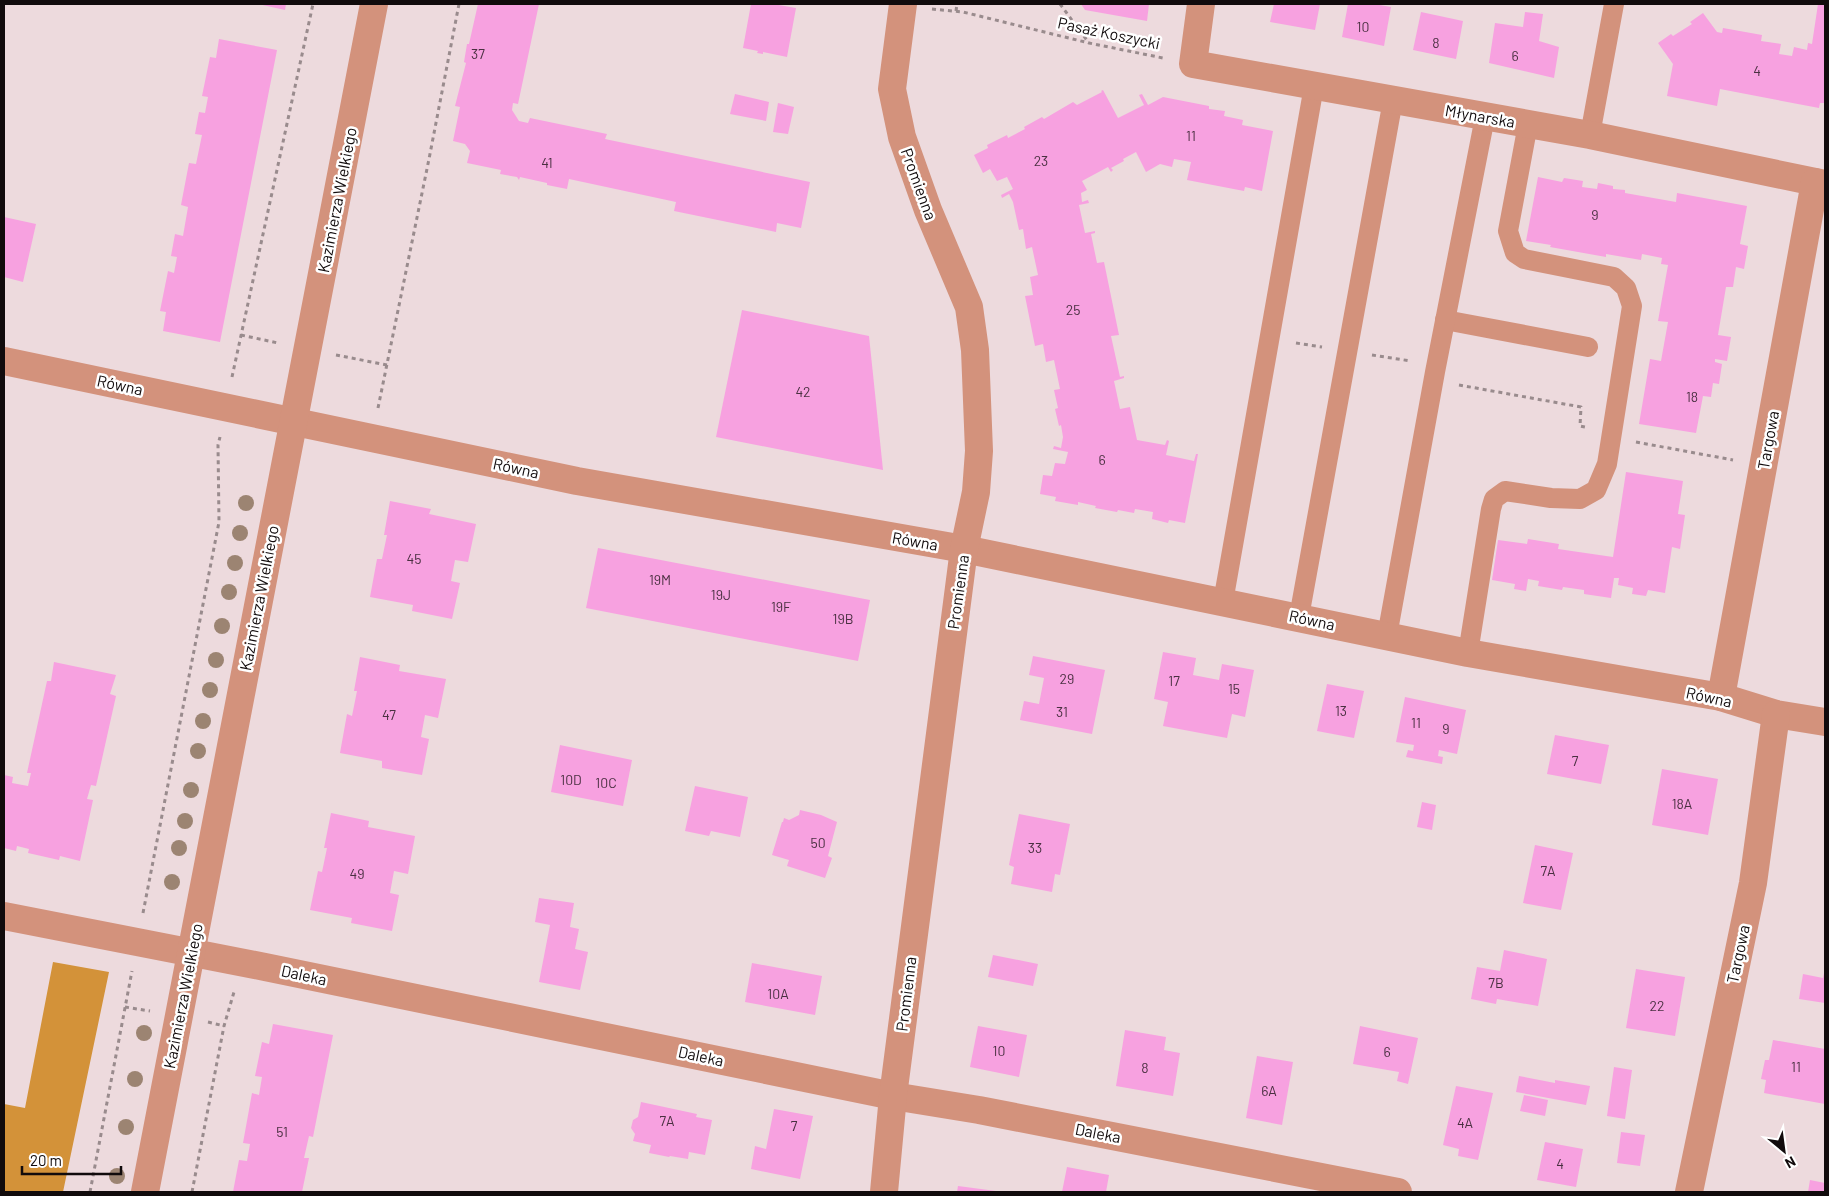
<svg xmlns="http://www.w3.org/2000/svg" width="1829" height="1196" viewBox="0 0 1829 1196" font-family="Barlow,sans-serif">
<style>
.forest{fill:#d39239}
.building{fill:#f7a1e0}
.lines{fill:none;stroke-linecap:round;stroke-linejoin:round}
.path{stroke:#998b8d;stroke-width:3;stroke-dasharray:4 4;stroke-linecap:butt}
.service{stroke:#d3927c;stroke-width:20}
.minor{stroke:#d3927c;stroke-width:28}
.tree{fill:#9c8472}
.labels{text-anchor:middle;stroke-width:5;stroke-linejoin:round;paint-order:stroke}
.number-label{font-size:14px;fill:#4a3041}
.street-label{font-size:16px;fill:#110b0c;stroke:#fff}
</style>
<rect width="100%" height="100%" fill="#eddadd"/>
<!-- forest -->
<polygon class="forest" points="53,962 109,972 63,1192 4,1192 4,1104 25,1108"/>
<!-- building -->
<g class="building">
<polygon points="258,4 286,4 285,10"/>
<polygon points="478,4 539,4 518,104 513,103 512,110 519,121 528,123 530,118 607,134 605,139 810,182 801,228 777,223 776,232 674,211 676,202 569,179 567,189 547,185 547,183 520,177 519,180 517,177 500,174 501,170 467,163 470,151 465,144 453,141 460,107 455,106 466,63 464,62 467,44 469,44"/>
<polygon points="751,4 773,4 796,8 787,57 763,52 763,54 757,53 758,51 743,48"/>
<polygon points="1081,4 1149,4 1147,21 1085,10"/>
<polygon points="1274,4 1320,4 1315,30 1270,22"/>
<polygon points="1348,4 1374,4 1391,7 1384,46 1342,37"/>
<polygon points="1818,4 1825,4 1825,103 1820,103 1819,108 1720,89 1717,106 1667,96 1673,64 1658,43 1671,34 1673,36 1692,24 1690,22 1703,13 1717,32 1722,33 1723,28 1762,35 1761,41 1781,44 1779,54 1792,56 1794,47 1807,50 1808,43 1812,44"/>
<polygon points="1421,12 1463,21 1456,59 1413,50"/>
<polygon points="1525,12 1543,14 1539,41 1559,47 1554,78 1489,63 1495,23 1523,27"/>
<polygon points="219,39 277,50 220,342 163,331 166,312 160,311 168,271 174,273 177,257 171,256 175,234 183,236 188,207 181,205 189,163 196,164 202,135 195,134 199,112 205,113 208,97 202,96 210,57 216,58"/>
<polygon points="1103,90 1118,118 1144,105 1139,95 1142,94 1148,105 1163,97 1209,106 1209,109 1225,111 1224,116 1243,120 1242,125 1273,131 1262,191 1245,187 1244,191 1187,180 1191,162 1174,159 1172,167 1160,164 1146,172 1136,152 1123,159 1124,161 1111,168 1113,170 1111,172 1108,167 1082,181 1087,190 1081,193 1082,202 1088,200 1089,203 1079,205 1085,233 1095,231 1095,233 1091,234 1097,263 1104,262 1119,335 1111,336 1120,377 1124,376 1124,378 1114,381 1120,409 1130,407 1137,440 1165,445 1167,440 1169,441 1166,455 1194,461 1196,454 1198,454 1185,523 1169,520 1168,523 1152,519 1153,512 1135,509 1134,513 1118,510 1117,512 1095,508 1096,506 1078,502 1078,505 1055,501 1056,497 1040,494 1043,475 1052,476 1055,463 1065,464 1068,452 1053,449 1054,446 1061,448 1063,437 1061,425 1059,426 1055,409 1058,408 1054,390 1060,389 1054,360 1046,362 1043,344 1035,346 1025,296 1033,295 1030,277 1038,275 1032,247 1026,249 1023,229 1019,230 1013,202 1009,194 1002,198 1001,195 1013,189 1007,177 997,181 990,169 983,173 974,155 988,148 987,145 1007,135 1008,138 1025,129 1024,127 1042,117 1044,119 1073,102 1077,105 1102,92 1101,91"/>
<polygon points="735,94 769,102 766,121 730,114"/>
<polygon points="778,103 794,107 788,134 773,132"/>
<polygon points="1538,177 1562,182 1564,178 1583,181 1582,187 1597,189 1598,183 1613,186 1613,189 1625,190 1625,193 1676,202 1677,193 1747,206 1740,244 1748,246 1744,269 1736,267 1733,287 1726,287 1718,335 1731,337 1727,361 1715,359 1715,362 1722,364 1719,384 1713,383 1711,397 1703,396 1696,433 1639,424 1650,359 1661,361 1668,322 1658,321 1668,265 1661,264 1662,258 1642,254 1641,260 1606,254 1606,257 1550,247 1551,245 1526,241"/>
<polygon points="4,217 36,224 23,282 4,277"/>
<polygon points="742,310 869,336 883,470 716,437"/>
<polygon points="1626,472 1683,481 1678,514 1685,515 1680,549 1672,547 1665,593 1648,590 1646,596 1632,594 1633,588 1618,585 1619,578 1614,578 1611,598 1584,594 1584,590 1563,587 1562,590 1538,586 1539,581 1528,579 1526,591 1514,589 1515,584 1492,580 1498,540 1527,544 1528,539 1559,544 1558,549 1613,557"/>
<polygon points="390,501 431,509 429,514 476,524 468,562 455,560 451,581 460,583 452,619 412,611 413,605 370,597 377,559 382,559 387,535 384,535"/>
<polygon points="598,548 870,600 858,661 586,608"/>
<polygon points="1163,652 1196,658 1193,675 1219,680 1222,664 1254,670 1245,717 1232,714 1227,738 1163,726 1168,702 1154,699"/>
<polygon points="1033,656 1105,670 1092,734 1020,720 1024,701 1039,704 1044,678 1029,675"/>
<polygon points="360,657 400,665 399,671 446,679 438,718 425,715 421,737 429,739 422,775 382,768 382,761 340,753 347,714 352,716 357,691 354,691"/>
<polygon points="54,662 116,675 110,694 116,696 96,786 91,785 87,799 93,800 80,861 60,856 59,860 28,853 29,849 17,846 16,851 4,848 4,775 13,777 12,783 28,786 31,773 27,773 47,681 51,681"/>
<polygon points="1327,684 1364,691 1354,738 1317,731"/>
<polygon points="1405,697 1466,710 1457,754 1439,750 1438,756 1443,757 1442,764 1406,757 1408,750 1413,751 1414,745 1396,742"/>
<polygon points="1555,735 1609,745 1601,784 1547,774"/>
<polygon points="560,745 632,760 623,806 551,792"/>
<polygon points="1662,769 1718,779 1708,835 1652,825"/>
<polygon points="695,786 748,797 740,837 711,831 709,836 685,831"/>
<polygon points="1422,802 1436,805 1432,830 1417,827"/>
<polygon points="800,810 821,815 837,822 828,856 832,858 825,878 787,866 789,860 772,855 782,822 783,822 784,818 789,820 799,815"/>
<polygon points="331,813 369,821 368,827 415,836 408,874 394,871 390,893 399,895 392,931 351,923 352,918 310,910 318,871 322,872 327,848 324,848"/>
<polygon points="1019,814 1070,824 1060,875 1055,874 1052,892 1011,884 1014,867 1009,865"/>
<polygon points="1535,845 1573,853 1561,910 1523,903"/>
<polygon points="539,898 574,903 570,927 579,929 575,949 588,952 580,990 539,982 550,925 535,922"/>
<polygon points="1504,950 1547,959 1538,1006 1497,999 1496,1004 1471,999 1477,967 1500,971"/>
<polygon points="993,955 1038,964 1033,986 988,977"/>
<polygon points="752,963 822,976 815,1015 745,1002"/>
<polygon points="1636,969 1685,977 1675,1036 1626,1028"/>
<polygon points="1824,973 1825,1003 1799,999 1803,974 1823,978"/>
<polygon points="273,1024 333,1035 313,1137 309,1136 304,1158 309,1158 302,1192 233,1192 239,1160 247,1161 250,1144 243,1143 252,1093 259,1095 262,1077 255,1076 262,1042 269,1044"/>
<polygon points="978,1026 1027,1035 1019,1077 970,1067"/>
<polygon points="1360,1026 1418,1038 1408,1084 1397,1081 1399,1072 1353,1064"/>
<polygon points="1125,1030 1166,1037 1164,1050 1180,1053 1173,1096 1116,1086"/>
<polygon points="1773,1040 1825,1049 1825,1104 1764,1093 1766,1080 1761,1079 1765,1060 1769,1060"/>
<polygon points="1257,1056 1293,1062 1282,1125 1246,1118"/>
<polygon points="1614,1067 1632,1070 1625,1119 1607,1116"/>
<polygon points="1519,1076 1555,1083 1555,1080 1590,1086 1586,1105 1516,1092"/>
<polygon points="1456,1086 1493,1093 1478,1160 1458,1156 1459,1149 1443,1145"/>
<polygon points="1524,1095 1548,1100 1545,1116 1520,1111"/>
<polygon points="641,1102 697,1114 696,1117 712,1120 705,1155 689,1152 688,1159 670,1156 669,1157 649,1153 651,1145 633,1141 635,1134 631,1128 633,1120 638,1117"/>
<polygon points="774,1109 813,1116 800,1179 751,1169 755,1146 766,1149"/>
<polygon points="1621,1132 1645,1135 1640,1166 1617,1163"/>
<polygon points="1545,1142 1583,1149 1576,1187 1537,1180"/>
<polygon points="1067,1167 1109,1175 1106,1192 1062,1192"/>
<polygon points="1810,1180 1825,1183 1825,1192 1808,1192"/>
<polygon points="958,1186 996,1191 996,1192 957,1192"/>
</g>
<g class="lines">
<!-- path -->
<g class="path">
<polyline points="1060,4 1089,43"/>
<polyline points="932,9 963,12 1089,43 1163,58"/>
<polyline points="956,11 957,4"/>
<polyline points="241,335 278,343"/>
<polyline points="1296,343 1322,347"/>
<polyline points="336,355 387,365"/>
<polyline points="1372,355 1411,361"/>
<polyline points="232,377 313,4"/>
<polyline points="1459,385 1581,407 1580,426 1585,427"/>
<polyline points="378,408 429,159 459,4"/>
<polyline points="1636,442 1733,460"/>
<polyline points="143,913 219,522 218,445 220,437"/>
<polyline points="125,1007 150,1011"/>
<polyline points="208,1022 224,1026"/>
<polyline points="90,1192 132,971"/>
<polyline points="192,1192 224,1026 234,992"/>
</g>
<!-- service -->
<g class="service">
<polyline points="1590,135 1614,4"/>
<polyline points="1445,320 1588,347"/>
<polyline points="1223,602 1314,86"/>
<polyline points="1299,617 1393,100"/>
<polyline points="1387,636 1435,372 1485,117"/>
<polyline points="1468,653 1491,509 1494,499 1505,491 1551,498 1580,499 1596,490 1607,464 1632,306 1626,288 1614,277 1524,259 1515,253 1508,231 1528,124"/>
</g>
<!-- minor -->
<g class="minor">
<polyline points="1201,4 1193,64 1590,135 1825,184"/>
<polyline points="4,361 577,481 964,549 1468,653 1721,697 1776,714 1825,722"/>
<polyline points="1721,697 1815,182"/>
<polyline points="4,916 265,967 893,1096 979,1110 1398,1192"/>
<polyline points="145,1192 374,4"/>
<polyline points="884,1192 893,1096 964,549 976,492 979,451 975,350 969,307 928,210 902,137 892,89 903,4"/>
<polyline points="1689,1192 1753,883 1776,714"/>
</g>
</g>
<!-- trees -->
<g class="tree">
<circle cx="246" cy="503" r="8"/>
<circle cx="240" cy="533" r="8"/>
<circle cx="235" cy="563" r="8"/>
<circle cx="229" cy="592" r="8"/>
<circle cx="222" cy="626" r="8"/>
<circle cx="216" cy="660" r="8"/>
<circle cx="210" cy="690" r="8"/>
<circle cx="203" cy="721" r="8"/>
<circle cx="198" cy="751" r="8"/>
<circle cx="191" cy="790" r="8"/>
<circle cx="185" cy="821" r="8"/>
<circle cx="179" cy="848" r="8"/>
<circle cx="172" cy="882" r="8"/>
<circle cx="144" cy="1033" r="8"/>
<circle cx="135" cy="1079" r="8"/>
<circle cx="126" cy="1127" r="8"/>
<circle cx="117" cy="1176" r="8"/>
</g>
<g class="labels">
<!-- number labels -->
<g class="number-label">
<text x="1363" y="32">10</text>
<text x="1436" y="48">8</text>
<text x="478" y="59">37</text>
<text x="1515" y="61">6</text>
<text x="1757" y="76">4</text>
<text x="1191" y="141">11</text>
<text x="1041" y="166">23</text>
<text x="547" y="168">41</text>
<text x="1595" y="220">9</text>
<text x="1073" y="315">25</text>
<text x="803" y="397">42</text>
<text x="1692" y="402">18</text>
<text x="1102" y="465">6</text>
<text x="414" y="564">45</text>
<text x="660" y="585">19M</text>
<text x="721" y="600">19J</text>
<text x="781" y="612">19F</text>
<text x="843" y="624">19B</text>
<text x="1067" y="684">29</text>
<text x="1174" y="686">17</text>
<text x="1234" y="694">15</text>
<text x="1341" y="716">13</text>
<text x="1062" y="717">31</text>
<text x="389" y="720">47</text>
<text x="1416" y="728">11</text>
<text x="1446" y="734">9</text>
<text x="1575" y="766">7</text>
<text x="571" y="785">10D</text>
<text x="606" y="788">10C</text>
<text x="1682" y="809">18A</text>
<text x="818" y="848">50</text>
<text x="1035" y="853">33</text>
<text x="1548" y="876">7A</text>
<text x="357" y="879">49</text>
<text x="1496" y="988">7B</text>
<text x="778" y="999">10A</text>
<text x="1657" y="1011">22</text>
<text x="999" y="1056">10</text>
<text x="1387" y="1057">6</text>
<text x="1796" y="1072">11</text>
<text x="1145" y="1073">8</text>
<text x="1269" y="1096">6A</text>
<text x="667" y="1126">7A</text>
<text x="1465" y="1128">4A</text>
<text x="794" y="1131">7</text>
<text x="282" y="1137">51</text>
<text x="1560" y="1169">4</text>
</g>
<!-- street labels -->
<g class="street-label">
<text transform="translate(1109 33) rotate(12)" y="6">Pasaż Koszycki</text>
<text transform="translate(1480 116) rotate(10)" y="6">Młynarska</text>
<text transform="translate(919 184) rotate(70)" y="6">Promienna</text>
<text transform="translate(337 200) rotate(-79)" y="6">Kazimierza Wielkiego</text>
<text transform="translate(120 385) rotate(12)" y="6">Równa</text>
<text transform="translate(1768 440) rotate(-80)" y="6">Targowa</text>
<text transform="translate(516 468) rotate(12)" y="6">Równa</text>
<text transform="translate(915 541) rotate(10)" y="6">Równa</text>
<text transform="translate(958 592) rotate(-82)" y="6">Promienna</text>
<text transform="translate(259 598) rotate(-79)" y="6">Kazimierza Wielkiego</text>
<text transform="translate(1312 620) rotate(12)" y="6">Równa</text>
<text transform="translate(1709 697) rotate(12)" y="6">Równa</text>
<text transform="translate(1738 954) rotate(-78)" y="6">Targowa</text>
<text transform="translate(304 975) rotate(12)" y="6">Daleka</text>
<text transform="translate(906 994) rotate(-83)" y="6">Promienna</text>
<text transform="translate(183 996) rotate(-79)" y="6">Kazimierza Wielkiego</text>
<text transform="translate(701 1056) rotate(12)" y="6">Daleka</text>
<text transform="translate(1098 1133) rotate(11)" y="6">Daleka</text>
</g>
</g>
<!-- border -->
<rect width="1829" height="1196" fill="none" stroke="#110b0c" stroke-width="10"/>
<!-- north arrow -->
<g transform="translate(1784 1151) rotate(151)" stroke="#ffffff" stroke-width="4" paint-order="stroke">
<path d="M0-4L9 19L0 12L-9 19Z" fill="#110b0c"/>
<text y="-8" font-size="14" font-weight="bold" text-anchor="middle" fill="#110b0c">N</text>
</g>
<!-- scale -->
<path d="M22 1166v8h99v-8" fill="none" stroke="#110b0c" stroke-width="2.5"/>
<text x="30" y="1166" font-size="15" fill="#110b0c" stroke="#ffffff" stroke-width="4" paint-order="stroke">20 m</text>
</svg>
